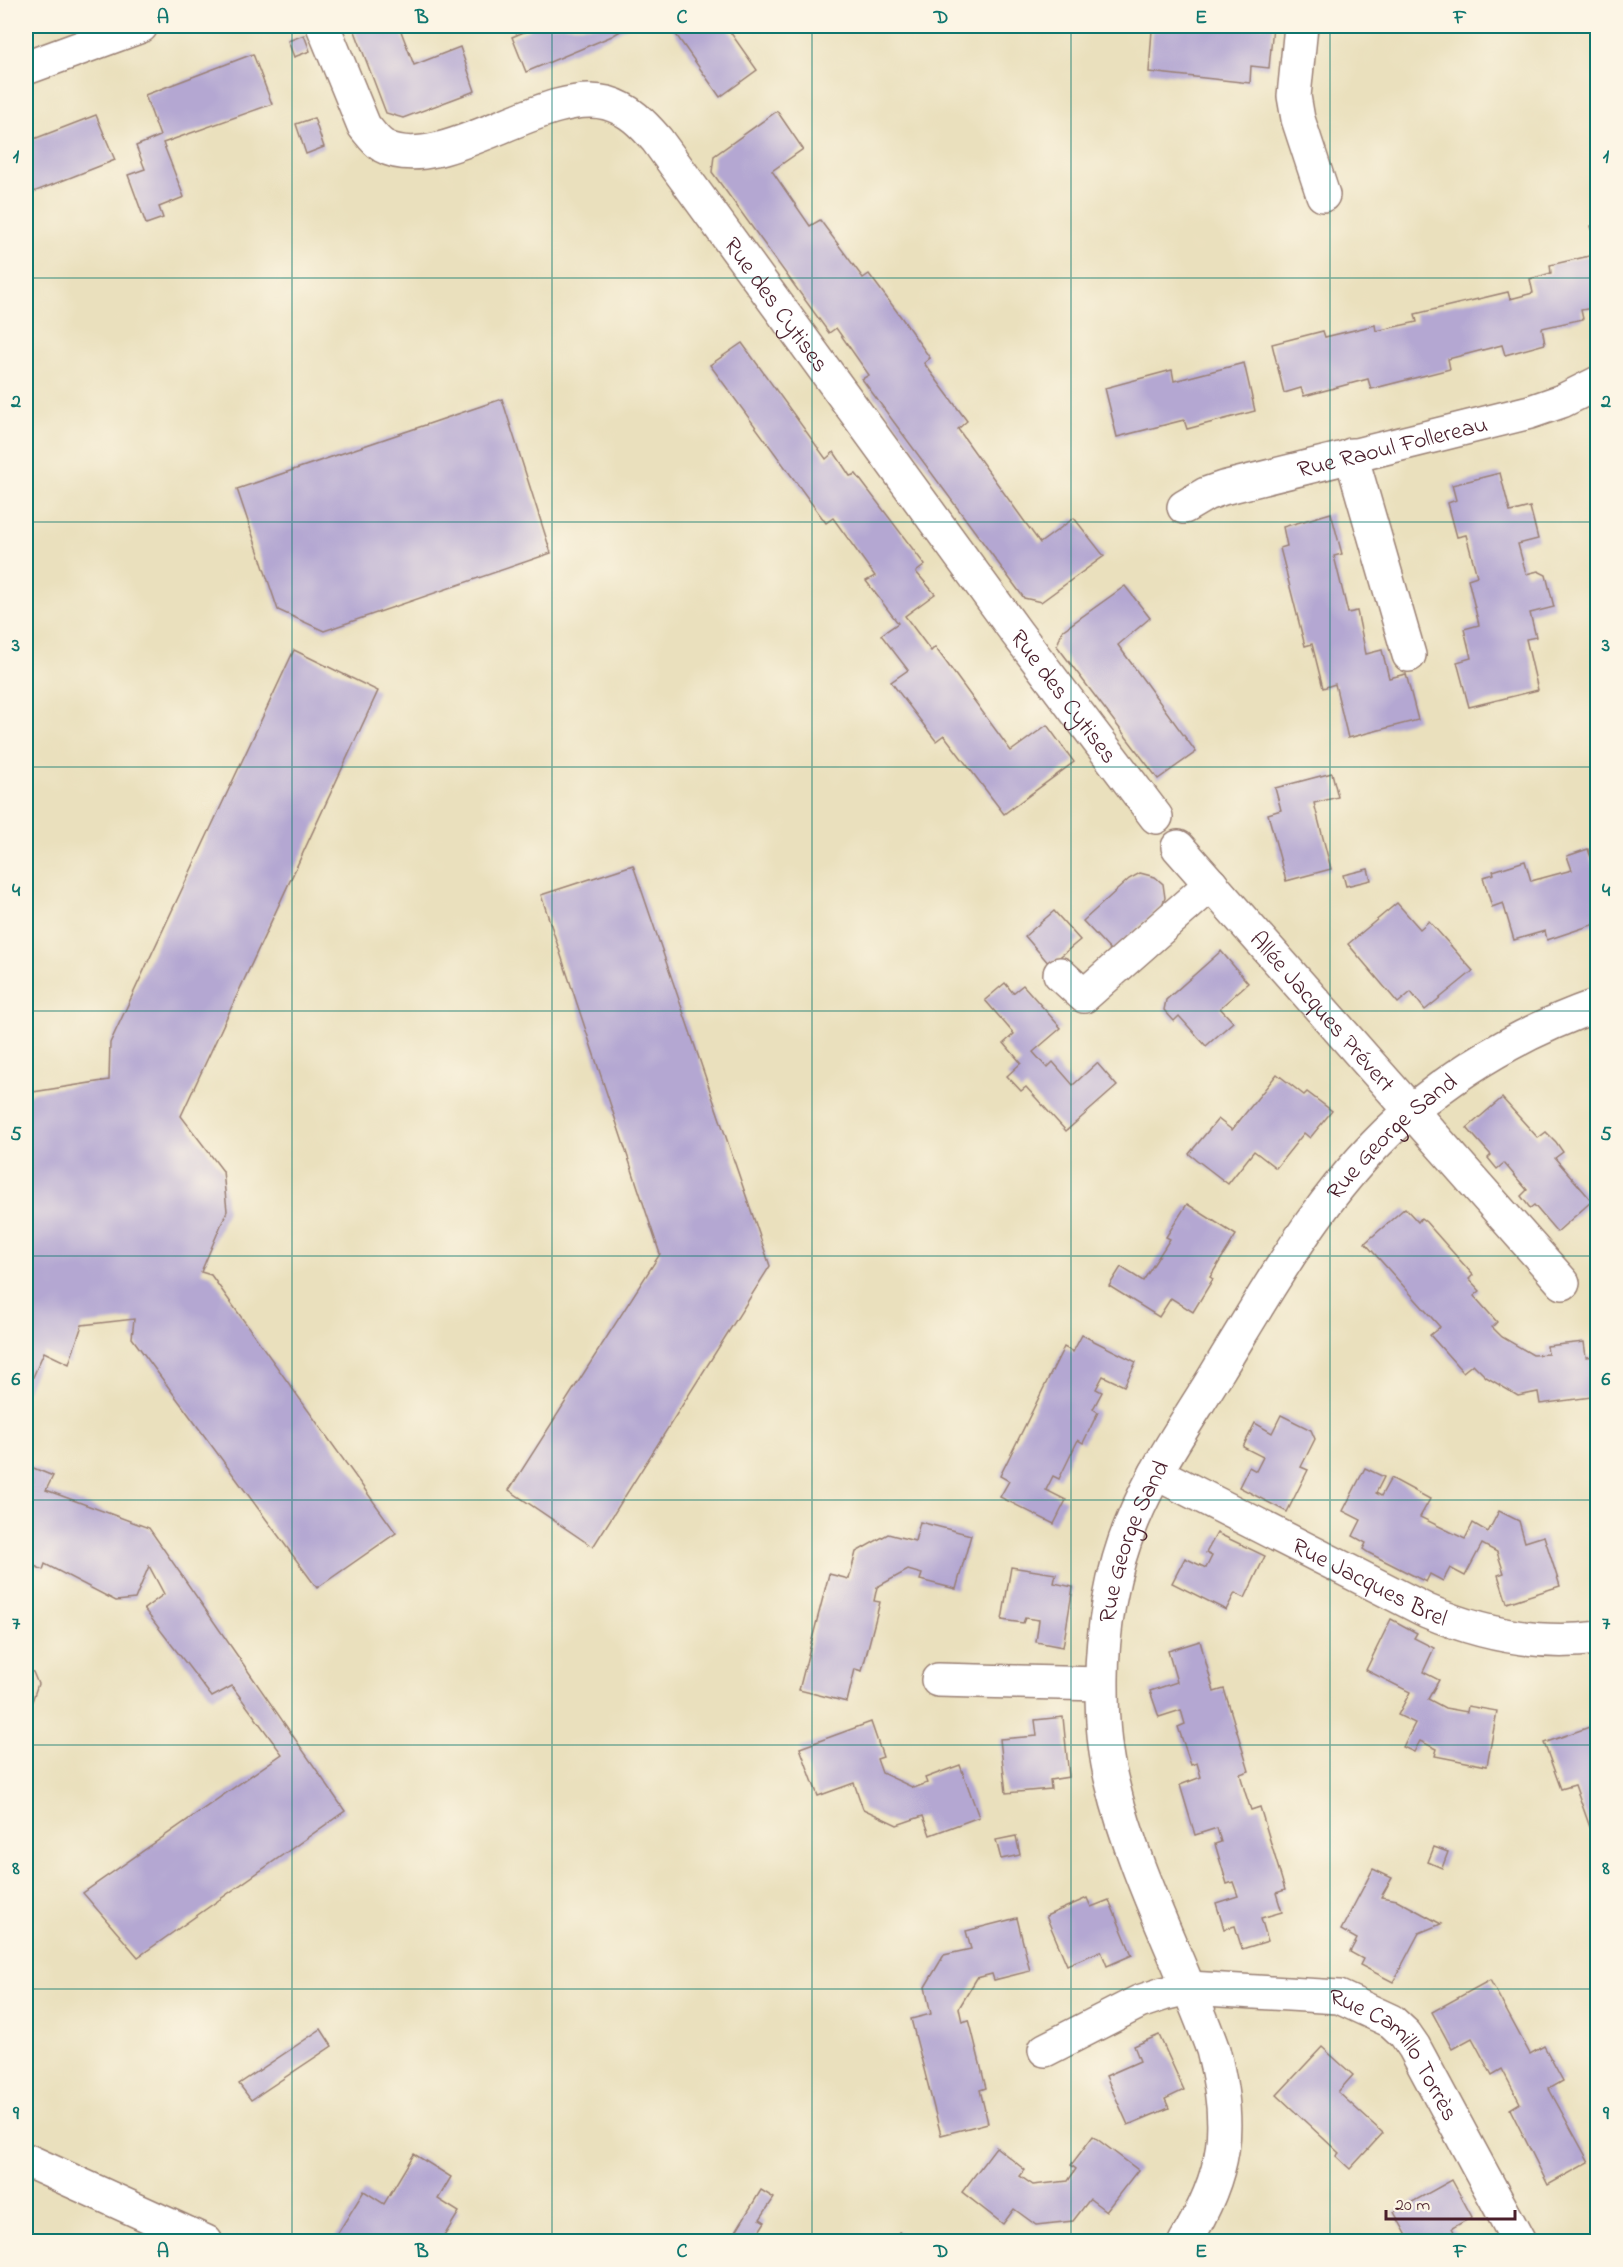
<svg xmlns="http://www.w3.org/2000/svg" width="1623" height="2267" viewBox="0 0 1623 2267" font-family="'Indie Flower',sans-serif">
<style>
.building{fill:#b4a7d2}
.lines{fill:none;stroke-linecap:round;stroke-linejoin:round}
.minor-casing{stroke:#9a8074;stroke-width:36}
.minor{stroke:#fff;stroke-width:33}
.grid{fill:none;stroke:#0f766e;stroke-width:1.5;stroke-opacity:0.55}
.labels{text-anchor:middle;stroke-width:6;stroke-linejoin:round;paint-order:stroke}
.street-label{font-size:24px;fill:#4a1f2b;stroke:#fcf5e5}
.neatline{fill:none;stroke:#0f766e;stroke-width:2}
.grid-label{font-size:20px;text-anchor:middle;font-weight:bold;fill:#0f766e}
</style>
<rect width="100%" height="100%" fill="#fcf5e5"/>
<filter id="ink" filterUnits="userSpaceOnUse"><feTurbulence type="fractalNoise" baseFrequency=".0167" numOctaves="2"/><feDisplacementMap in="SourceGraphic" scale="12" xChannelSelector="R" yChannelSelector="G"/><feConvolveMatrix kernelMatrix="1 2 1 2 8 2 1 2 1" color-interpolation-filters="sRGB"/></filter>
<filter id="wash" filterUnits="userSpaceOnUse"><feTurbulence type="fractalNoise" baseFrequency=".008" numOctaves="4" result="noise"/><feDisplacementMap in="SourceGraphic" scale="24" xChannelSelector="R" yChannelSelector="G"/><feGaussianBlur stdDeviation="1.35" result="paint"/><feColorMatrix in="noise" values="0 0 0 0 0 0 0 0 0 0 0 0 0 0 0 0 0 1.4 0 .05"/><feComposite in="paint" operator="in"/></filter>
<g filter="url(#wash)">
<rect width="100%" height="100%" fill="#eae0bd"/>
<g id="blocks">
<!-- building -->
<g class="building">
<polygon points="353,26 399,26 414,65 460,47 475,91 403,118 386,113"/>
<polygon points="530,26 629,26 612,36 526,72 512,37 531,29"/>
<polygon points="670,26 726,26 757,70 720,97"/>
<polygon points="1161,26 1273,26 1269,68 1251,66 1250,83 1149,72 1152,30 1160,31"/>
<polygon points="304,35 310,51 294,57 288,41"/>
<polygon points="253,54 272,104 163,143 184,197 159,207 163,218 146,224 128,175 145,169 136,146 160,136 145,95"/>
<polygon points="777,111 803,149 772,171 810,226 820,220 863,278 869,274 901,317 930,358 924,363 967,421 958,429 1040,543 1074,518 1104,556 1041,602 1024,598 862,379 869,375 836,328 829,333 712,172 714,156"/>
<polygon points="96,115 115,160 26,195 26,142"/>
<polygon points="314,118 324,147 306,154 296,124"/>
<polygon points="1598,224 1598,248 1597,248 1591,226"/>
<polygon points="1598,254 1598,307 1581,310 1583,319 1542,328 1545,344 1505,355 1502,345 1448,359 1450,369 1371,389 1368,379 1304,396 1301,388 1284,393 1272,344 1323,331 1325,337 1375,325 1376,331 1417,322 1415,314 1508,292 1510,299 1533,293 1530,279 1551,273 1550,265"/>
<polygon points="742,343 826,459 834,452 850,476 856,474 925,565 916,572 935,594 905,616 931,651 935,647 1011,751 1047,725 1074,762 1004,814 944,735 936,741 891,682 908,670 881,635 898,623 866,581 875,576 833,518 826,523 710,365"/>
<polygon points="1244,363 1255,411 1187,429 1184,420 1117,437 1105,388 1172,370 1174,381"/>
<polygon points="502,399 551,553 324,631 278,610 237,489"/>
<polygon points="1500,473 1510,512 1530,507 1538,539 1518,544 1526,574 1538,571 1546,575 1554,607 1530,613 1536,637 1526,639 1538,690 1469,707 1457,662 1471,658 1464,629 1479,625 1468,579 1477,576 1466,535 1457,537 1448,503 1456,500 1452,485"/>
<polygon points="1331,513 1342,554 1334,556 1348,613 1357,611 1366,654 1382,650 1389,678 1406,674 1418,720 1348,738 1335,684 1323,688 1312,644 1305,646 1280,548 1287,546 1283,527"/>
<polygon points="1125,586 1150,618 1118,645 1196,752 1158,779 1057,646 1062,631"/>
<polygon points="294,650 378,691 181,1116 223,1171 227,1211 201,1272 211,1275 396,1533 317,1588 132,1338 134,1319 82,1325 69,1364 44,1352 26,1393 26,1097 33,1092 109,1080 110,1043"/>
<polygon points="1332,773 1338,797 1314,803 1331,869 1286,881 1268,814 1281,810 1275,788"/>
<polygon points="1588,849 1598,879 1598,923 1547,940 1545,931 1514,940 1503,903 1492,907 1483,877 1494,874 1493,871 1525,861 1531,881 1572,870 1567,856"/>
<polygon points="633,865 770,1266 593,1547 509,1490 660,1254 541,895"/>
<polygon points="1368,869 1371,880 1346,886 1343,875"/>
<polygon points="1140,873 1155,877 1163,884 1165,898 1162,905 1112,952 1083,921 1129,879"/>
<polygon points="1397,903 1420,929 1429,921 1473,971 1425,1010 1411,992 1398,1003 1348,944"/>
<polygon points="1054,911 1080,940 1050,965 1025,936"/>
<polygon points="1221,951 1248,983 1220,1008 1233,1022 1206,1046 1179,1016 1174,1021 1164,1010 1166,1000"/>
<polygon points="1005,983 1013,993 1023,985 1061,1028 1033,1052 1047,1068 1053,1062 1073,1085 1097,1063 1117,1086 1066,1131 1026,1087 1021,1091 1007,1076 1021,1063 1004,1043 1014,1034 985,1000"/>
<polygon points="1277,1074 1304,1095 1307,1092 1332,1111 1310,1138 1304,1133 1276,1168 1254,1151 1228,1184 1189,1154 1218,1119 1232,1130"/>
<polygon points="1502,1098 1538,1138 1546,1132 1556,1142 1563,1152 1555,1158 1592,1201 1557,1232 1534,1205 1530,1208 1521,1196 1527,1190 1504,1163 1497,1169 1488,1158 1491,1155 1467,1128"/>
<polygon points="1187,1204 1236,1235 1210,1277 1213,1279 1193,1312 1171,1298 1159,1317 1109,1286 1121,1267 1143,1281 1170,1239 1166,1237"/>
<polygon points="1405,1208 1418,1222 1421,1218 1426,1222 1473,1275 1469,1279 1480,1291 1474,1296 1497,1322 1492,1327 1502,1337 1533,1355 1548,1354 1547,1346 1584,1342 1586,1357 1598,1356 1598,1412 1592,1412 1591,1397 1540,1404 1538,1392 1518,1396 1486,1377 1473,1364 1463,1372 1430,1335 1440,1327 1365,1243"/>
<polygon points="1082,1335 1136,1362 1124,1386 1103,1376 1096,1389 1102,1392 1093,1409 1098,1412 1083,1443 1078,1440 1059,1479 1053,1476 1046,1490 1066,1500 1054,1524 1000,1497 1009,1481 1000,1476 1064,1347 1073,1352"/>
<polygon points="1281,1415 1311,1430 1315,1439 1301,1467 1308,1470 1287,1512 1239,1487 1249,1467 1256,1471 1263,1457 1243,1447 1255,1423 1272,1433"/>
<polygon points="26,1465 53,1476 46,1490 149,1528 345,1811 138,1957 83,1893 282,1754 232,1686 212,1697 144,1609 164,1594 149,1566 135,1599 116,1601 45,1564 43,1570 26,1562"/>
<polygon points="1365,1468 1384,1477 1376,1493 1381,1496 1391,1478 1430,1499 1420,1517 1465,1539 1473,1523 1488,1532 1499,1511 1519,1521 1525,1542 1544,1536 1560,1586 1507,1603 1498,1575 1504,1573 1497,1552 1482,1544 1465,1576 1450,1568 1443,1581 1430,1574 1426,1582 1369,1553 1363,1549 1366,1543 1353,1536 1361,1520 1343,1511"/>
<polygon points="920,1522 971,1535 956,1589 920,1580 922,1574 908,1570 877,1587 874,1601 880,1602 862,1671 855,1669 847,1702 799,1690 829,1574 849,1579 856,1552 888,1534 915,1541"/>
<polygon points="1217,1533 1265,1556 1245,1598 1235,1593 1226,1610 1172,1583 1185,1558 1206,1568 1212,1556 1206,1553"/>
<polygon points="1011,1567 1056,1574 1054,1583 1073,1587 1063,1647 1036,1642 1039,1620 1025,1618 1023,1623 1002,1620"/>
<polygon points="1391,1619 1417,1633 1414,1638 1434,1648 1423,1672 1439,1680 1428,1699 1445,1708 1467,1712 1468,1706 1497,1711 1487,1766 1435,1756 1437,1749 1420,1741 1414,1752 1403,1747 1415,1723 1398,1715 1410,1692 1366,1670"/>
<polygon points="1200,1641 1214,1692 1224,1689 1249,1771 1240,1774 1245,1792 1251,1810 1260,1807 1285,1890 1276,1893 1282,1912 1261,1918 1268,1941 1242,1949 1235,1926 1224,1929 1216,1903 1238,1896 1233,1882 1227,1884 1215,1844 1221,1842 1217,1828 1195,1835 1180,1785 1201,1777 1197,1763 1191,1765 1178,1727 1185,1724 1181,1710 1159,1717 1150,1691 1177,1682 1168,1651"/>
<polygon points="26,1669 33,1672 38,1684 29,1710 26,1711"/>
<polygon points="1063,1717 1069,1777 1050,1780 1051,1789 1006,1793 1000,1739 1037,1736 1035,1720"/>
<polygon points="871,1722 883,1757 877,1759 882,1773 914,1788 927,1783 925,1778 960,1765 979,1817 930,1835 923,1816 897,1825 863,1809 854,1783 818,1796 800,1748"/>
<polygon points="1598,1724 1598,1847 1597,1847 1575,1785 1561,1789 1544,1743"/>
<polygon points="1016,1836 1020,1855 1001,1859 996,1840"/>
<polygon points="1434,1847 1448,1852 1442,1868 1428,1862"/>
<polygon points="1373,1869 1392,1878 1381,1897 1397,1900 1441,1924 1419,1933 1393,1982 1360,1965 1363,1959 1350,1952 1357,1939 1341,1930"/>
<polygon points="1087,1898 1091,1907 1109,1900 1132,1955 1107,1966 1101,1951 1067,1965 1046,1916"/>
<polygon points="1017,1918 1030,1971 994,1980 992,1974 977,1978 959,2008 962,2022 969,2020 971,2027 986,2088 980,2090 988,2123 941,2135 911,2019 931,2014 925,1987 944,1955 971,1949 966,1931"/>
<polygon points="1490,1980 1530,2054 1544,2046 1563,2081 1549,2089 1589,2162 1548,2185 1510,2109 1520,2103 1502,2069 1492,2075 1472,2038 1452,2049 1432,2012"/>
<polygon points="321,2029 332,2046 251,2100 239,2084"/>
<polygon points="1159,2035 1184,2090 1165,2099 1169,2108 1128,2125 1106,2076 1140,2061 1134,2046"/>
<polygon points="1322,2047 1353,2075 1338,2092 1383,2133 1350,2169 1336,2156 1339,2153 1277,2095"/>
<polygon points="1093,2136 1138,2170 1106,2211 1090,2199 1073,2221 1036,2225 1014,2209 1003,2224 962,2192 996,2147 1025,2170 1020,2176 1033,2185 1068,2181 1076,2169 1071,2165"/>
<polygon points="414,2154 451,2177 438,2199 459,2212 441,2241 333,2241 364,2191 384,2204"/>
<polygon points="1452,2180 1472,2217 1452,2228 1459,2241 1410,2241 1394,2212"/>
<polygon points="761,2190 774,2198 760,2219 765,2222 753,2241 730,2241"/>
<polygon points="899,2232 913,2241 892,2241"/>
</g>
</g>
</g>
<g filter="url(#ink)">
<use href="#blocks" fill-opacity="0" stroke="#9a8074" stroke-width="1.5"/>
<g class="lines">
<!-- minor casing -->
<g class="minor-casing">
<g id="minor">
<path id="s1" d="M323,26l41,100c6,7 11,15 19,20 57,32 161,-60 224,-43 22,6 36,21 50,37l359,492 140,185"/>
<polyline points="1301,26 1294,96 1298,119 1323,195"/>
<polyline points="26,68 141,26"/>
<polyline points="1351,455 1409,655"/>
<path id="s2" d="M1184,507l22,-13 17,-6 307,-76 32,-11 36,-18"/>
<path id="s3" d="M1178,847l385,436"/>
<polyline points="1060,974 1084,996 1211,884"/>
<path id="s4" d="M1156,1473l271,138c54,23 112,35 171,27"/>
<polyline points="938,1680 1101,1684"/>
<path id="s5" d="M1045,2050l94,-48 24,-8 26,-6 150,9 52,24 14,13 9,13 105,195"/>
<polyline points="26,2160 206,2242"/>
<path id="s6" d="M1185,2242c42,-69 48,-115 28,-192 -32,-89 -79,-175 -101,-268 -8,-30 -10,-63 -10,-94 -1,-53 10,-120 31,-168 22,-53 56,-101 85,-149 56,-92 109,-189 193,-260 55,-46 118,-82 187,-106"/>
</g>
</g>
<!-- minor -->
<use href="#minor" class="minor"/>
</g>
</g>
<!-- grid -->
<path class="grid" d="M292,26v2216M552,26v2216M812,26v2216M1071,26v2216M1330,26v2216M26,278h1572M26,522h1572M26,767h1572M26,1011h1572M26,1256h1572M26,1500h1572M26,1745h1572M26,1989h1572"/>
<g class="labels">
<!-- street labels -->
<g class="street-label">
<text dy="8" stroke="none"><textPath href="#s1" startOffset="636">Rue des Cytises</textPath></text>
<text dy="8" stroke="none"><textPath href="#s2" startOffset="218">Rue Raoul Follereau</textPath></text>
<text dy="8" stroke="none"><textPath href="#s1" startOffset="1122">Rue des Cytises</textPath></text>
<text dy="8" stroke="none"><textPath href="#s3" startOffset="219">Allée Jacques Prévert</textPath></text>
<text dy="8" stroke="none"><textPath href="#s6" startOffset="1220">Rue George Sand</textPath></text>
<text dy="8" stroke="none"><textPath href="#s6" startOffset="734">Rue George Sand</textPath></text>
<text dy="8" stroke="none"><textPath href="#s4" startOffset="240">Rue Jacques Brel</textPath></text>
<text dy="8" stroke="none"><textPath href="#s5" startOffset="390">Rue Camillo Torrès</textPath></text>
</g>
</g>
<!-- margin -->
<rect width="1623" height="2267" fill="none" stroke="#fcf5e5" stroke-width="66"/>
<!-- scale -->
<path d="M1386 2210v9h129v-9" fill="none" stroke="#4a1f2b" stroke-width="3"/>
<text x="1395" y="2210" font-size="18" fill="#4a1f2b" stroke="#fcf5e5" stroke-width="4.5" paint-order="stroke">20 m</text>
<rect x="33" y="33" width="1557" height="2201" class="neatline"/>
<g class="grid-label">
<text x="163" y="23">A</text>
<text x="422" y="23">B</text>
<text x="682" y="23">C</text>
<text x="941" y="23">D</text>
<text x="1201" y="23">E</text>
<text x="1460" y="23">F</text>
<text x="16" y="162">1</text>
<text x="1606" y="162">1</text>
<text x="16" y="407">2</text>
<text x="1606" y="407">2</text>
<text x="16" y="651">3</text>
<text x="1606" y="651">3</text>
<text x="16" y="896">4</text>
<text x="1606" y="896">4</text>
<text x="16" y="1140">5</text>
<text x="1606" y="1140">5</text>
<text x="16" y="1385">6</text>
<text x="1606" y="1385">6</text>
<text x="16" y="1629">7</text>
<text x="1606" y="1629">7</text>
<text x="16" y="1874">8</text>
<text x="1606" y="1874">8</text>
<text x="16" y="2119">9</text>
<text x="1606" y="2119">9</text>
<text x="163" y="2257">A</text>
<text x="422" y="2257">B</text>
<text x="682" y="2257">C</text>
<text x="941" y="2257">D</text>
<text x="1201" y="2257">E</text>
<text x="1460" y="2257">F</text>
</g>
</svg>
